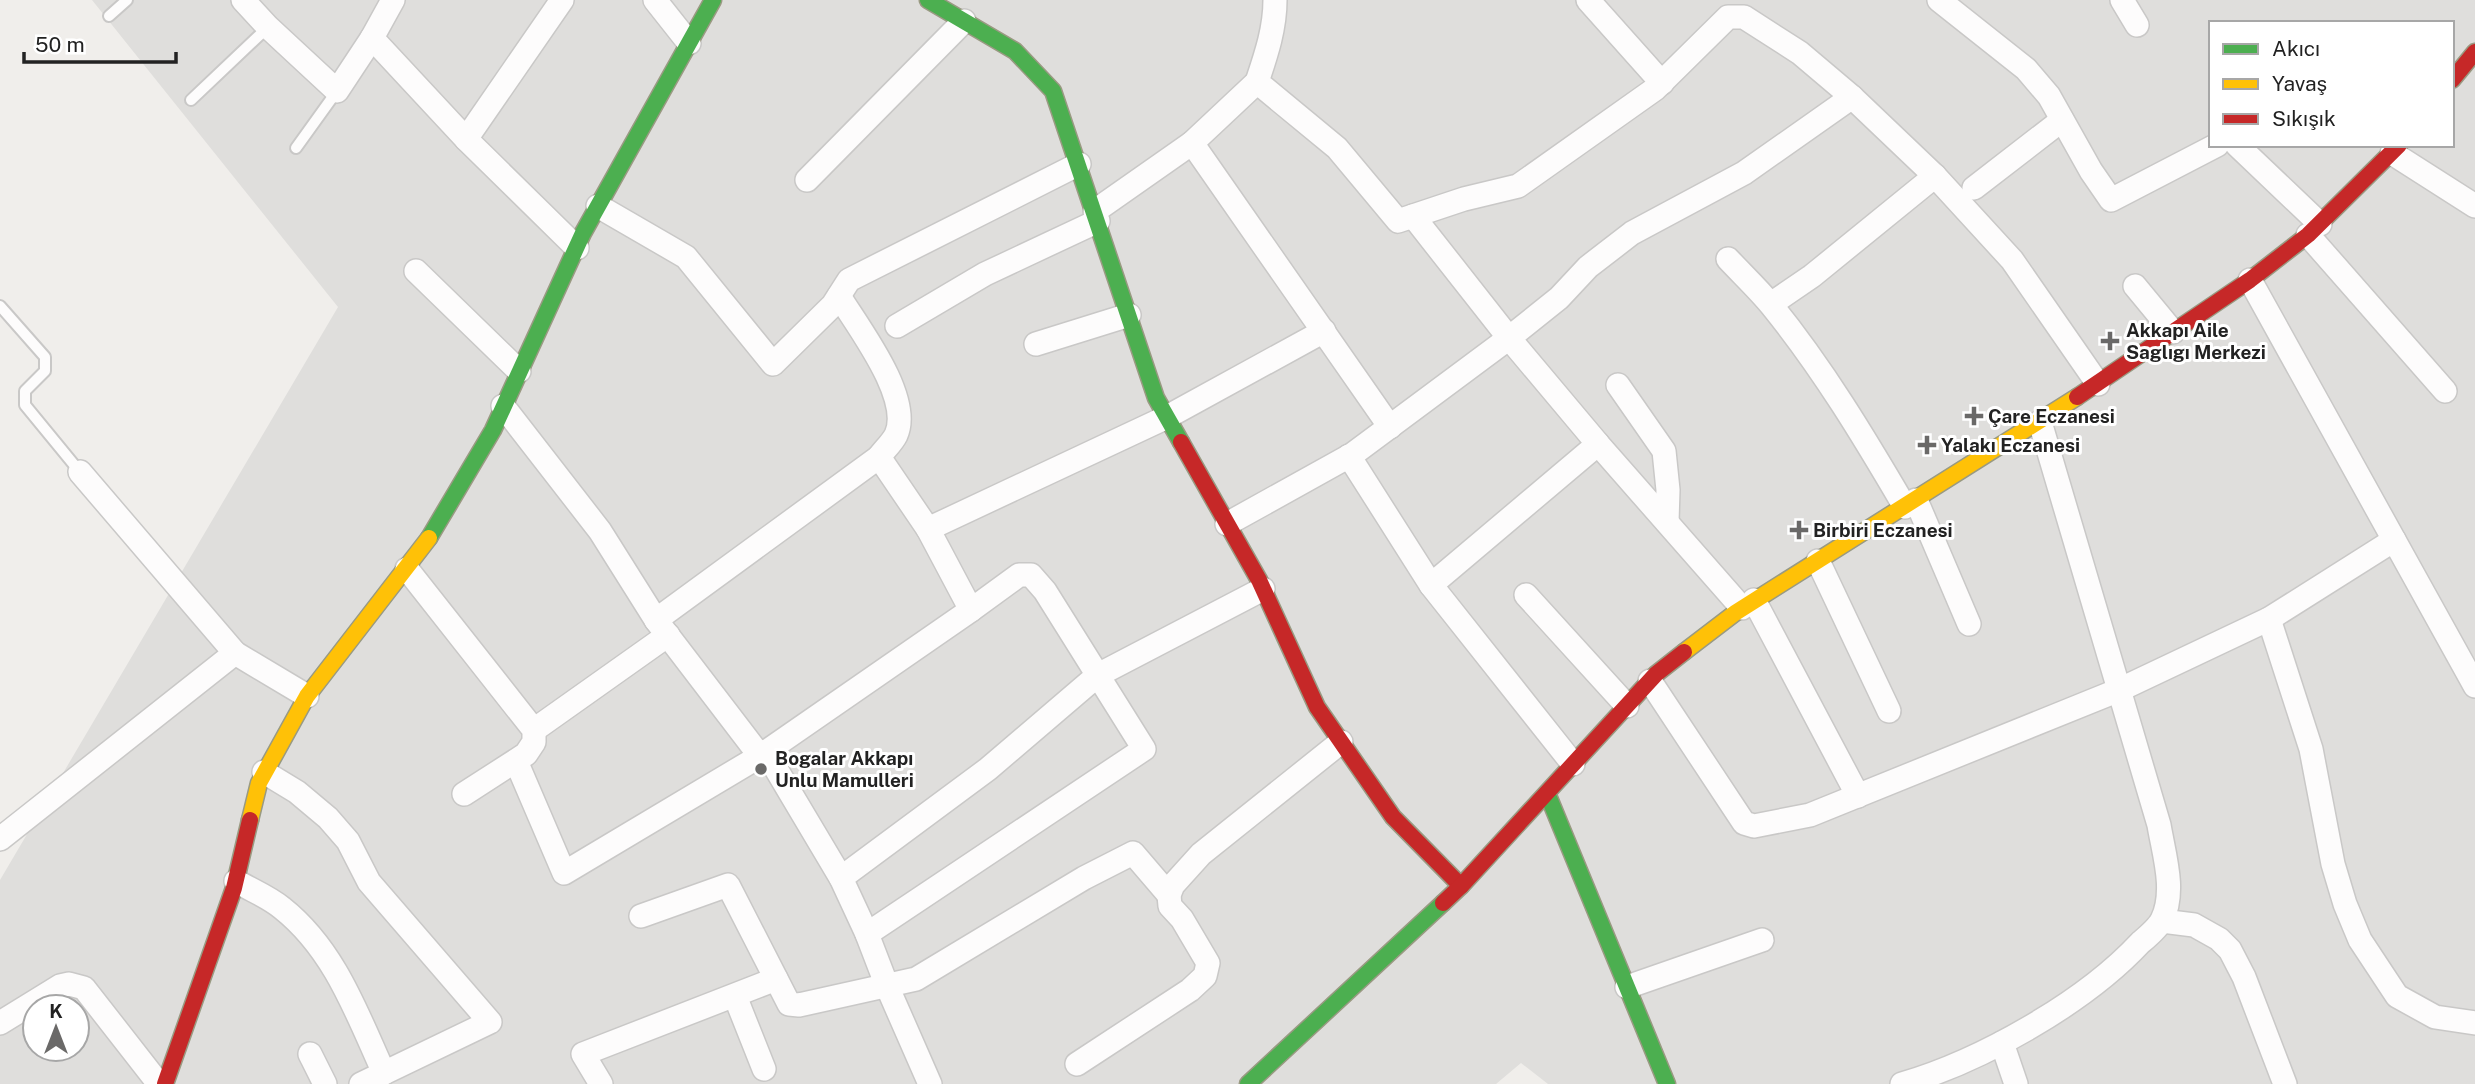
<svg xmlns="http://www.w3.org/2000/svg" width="2475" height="1084" viewBox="0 0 2475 1084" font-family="'Public Sans',sans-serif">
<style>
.residential{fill:#dfdedc;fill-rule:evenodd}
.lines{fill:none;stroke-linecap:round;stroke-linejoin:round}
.lane-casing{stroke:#c9c8c7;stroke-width:14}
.street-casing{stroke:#c9c8c7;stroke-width:26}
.fast-casing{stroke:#999a82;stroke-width:19}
.slow-casing{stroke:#999a82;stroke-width:19}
.jam-casing{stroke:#999a82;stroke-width:19}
.lane{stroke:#fdfcfc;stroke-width:10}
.street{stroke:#fdfcfc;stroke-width:23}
.fast{stroke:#4caf50;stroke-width:16}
.slow{stroke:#ffc107;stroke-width:16}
.jam{stroke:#c62828;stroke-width:16}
.poi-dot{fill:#6a6968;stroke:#fff;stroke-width:2.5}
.labels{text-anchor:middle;stroke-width:6;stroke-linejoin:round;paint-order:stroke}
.poi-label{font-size:19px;font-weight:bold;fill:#222;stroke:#fff;text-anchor:start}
</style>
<rect width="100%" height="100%" fill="#f0eeeb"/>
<!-- residential -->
<path class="residential" d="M92,0h2383v1084h-927l-27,-21 -25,21h-1496v-204l338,-573zM2211,23h241v122h-241zM35,1007h42v42h-42z"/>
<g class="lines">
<!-- lane casing -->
<g class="lane-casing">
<g id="lane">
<polyline points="109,16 127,0"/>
<polyline points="191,100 268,27"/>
<polyline points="296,148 337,91"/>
<polyline points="0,306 45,357 45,371 25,391 25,405 80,472"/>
</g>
</g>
<!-- street casing -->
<g class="street-casing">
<g id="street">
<polyline points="243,0 268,27 337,91 372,38 393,0"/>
<polyline points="655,0 689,43"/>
<path d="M1275,0c0,29 -9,55 -18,82l80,66 61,73 66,-22 54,-13 137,-97 73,-72h16l56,36 52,44 83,79 77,84 86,124"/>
<polyline points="1588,0 1662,83"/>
<polyline points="1939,0 2026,69 2049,96 2091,171 2111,200 2217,145"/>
<polyline points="2122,0 2137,25"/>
<polyline points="372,38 466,139 562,0"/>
<polyline points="466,139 577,248"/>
<polyline points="1192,143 1390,427"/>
<polyline points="2237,145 2320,224"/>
<polyline points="2392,153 2475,206"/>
<polyline points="807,180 964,21"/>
<polyline points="1974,188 2062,120"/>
<polyline points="598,206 686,257 773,364 833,305 849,280 1079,164"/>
<polyline points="1095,211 1192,143 1257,82"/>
<polyline points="1413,216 1509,338 1598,444 1742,608"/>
<polyline points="2308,235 2445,391"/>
<path d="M1728,259c15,16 31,31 44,47 51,63 92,131 133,201"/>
<polyline points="416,271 519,371"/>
<polyline points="2250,280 2475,686"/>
<polyline points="2135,286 2173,332"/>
<path d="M839,296c19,31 74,102 57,139 -4,8 -12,15 -17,22l49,72 239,-112 157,-86"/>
<polyline points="1771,304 1812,276 1935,176"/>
<polyline points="897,326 985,274 1098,221"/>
<polyline points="1036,344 1129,315"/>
<polyline points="1618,385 1664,451 1668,490 1667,522"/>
<polyline points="503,406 600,531 656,620 760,756 971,610 928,529"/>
<polyline points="1349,456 1431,585 1598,444"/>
<polyline points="80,472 235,653 307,696"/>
<polyline points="1916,500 1969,624"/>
<polyline points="1227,524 1353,454 1509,338 1559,298 1588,267 1632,233 1744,173 1852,97"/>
<polyline points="1818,561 1889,711"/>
<polyline points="407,569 534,730 534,742 526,754 464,794"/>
<polyline points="1431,585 1573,764"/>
<polyline points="1526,595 1627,706"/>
<polyline points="1754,600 1858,796"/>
<polyline points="2269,619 2311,749 2333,864 2345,904 2360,940 2397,996 2435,1017 2475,1023"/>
<polyline points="656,620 879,457"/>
<polyline points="1650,681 1744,823 1754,826 1810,815 2119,690 2269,619 2394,540"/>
<polyline points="534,730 668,635"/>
<polyline points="766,752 841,878 867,934 887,986 930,1084"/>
<polyline points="516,761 564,873 760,756"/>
<polyline points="264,772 297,792 328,818 348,841 369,882 490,1022 361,1084"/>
<polyline points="0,839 235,653"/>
<polyline points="841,878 988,769 1098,675 1263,589"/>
<path d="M236,881c15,9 33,16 46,27 53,42 75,106 102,165"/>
<polyline points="641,916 728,885 789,1004 799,1005 916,979 1084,878 1133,853 1169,895"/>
<polyline points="2162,921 2194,925 2219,939 2230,950 2244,977 2285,1084"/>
<polyline points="867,934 1144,749 1045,591 1031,575 1019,575 971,610"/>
<polyline points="1627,987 1762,940"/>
<polyline points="735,996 764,1069"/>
<polyline points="0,1023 60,986 69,984 84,988 159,1084"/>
<polyline points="2002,1043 2016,1084"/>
<polyline points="310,1054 325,1084"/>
<polyline points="1077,1064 1190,990 1205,976 1208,963 1182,919 1170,906 1169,895 1173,885 1201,854 1341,742"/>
<polyline points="601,1084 583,1054 776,979"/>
<path d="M1902,1084c79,-23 182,-81 238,-141 7,-6 18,-15 22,-23 14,-29 2,-65 -3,-95l-119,-403"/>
</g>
</g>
<!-- fast casing -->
<g class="fast-casing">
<g id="fast">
<polyline points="928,0 1015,51 1053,91 1156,398 1181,442"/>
<polyline points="429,538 493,430 583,233 713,0"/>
<polyline points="1547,793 1667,1084"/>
<polyline points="1248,1084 1443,903"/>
</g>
</g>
<!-- slow casing -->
<g class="slow-casing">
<g id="slow">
<polyline points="1684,652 1735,613 2077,397"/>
<polyline points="250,820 259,783 307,696 429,538"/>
</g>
</g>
<!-- jam casing -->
<g class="jam-casing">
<g id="jam">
<polyline points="2452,80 2475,52"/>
<polyline points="2077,397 2250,280 2308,235 2399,145"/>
<polyline points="1181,442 1259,580 1317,707 1393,817 1461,886"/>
<polyline points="1443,903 1461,886 1656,674 1684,652"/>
<polyline points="165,1084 234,888 250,820"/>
</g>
</g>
<!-- lane -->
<use href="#lane" class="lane"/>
<!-- street -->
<use href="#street" class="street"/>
<!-- fast -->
<use href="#fast" class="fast"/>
<!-- slow -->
<use href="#slow" class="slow"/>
<!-- jam -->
<use href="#jam" class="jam"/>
</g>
<!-- markers -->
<g class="poi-dot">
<path d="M2106.5 330.5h7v7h7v7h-7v7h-7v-7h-7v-7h7z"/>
<path d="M1970.5 405.5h7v7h7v7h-7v7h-7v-7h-7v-7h7z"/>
<path d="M1923.5 434.5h7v7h7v7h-7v7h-7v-7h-7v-7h7z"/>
<path d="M1795.5 519.5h7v7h7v7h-7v7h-7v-7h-7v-7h7z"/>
<circle cx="761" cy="769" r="7"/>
</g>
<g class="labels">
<!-- poi labels -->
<g class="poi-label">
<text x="2126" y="337">Akkapı Aile<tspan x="2126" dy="22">Saglıgı Merkezi</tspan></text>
<text x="1988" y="423">Çare Eczanesi</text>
<text x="1941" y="452">Yalakı Eczanesi</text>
<text x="1813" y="537">Birbiri Eczanesi</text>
<text x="775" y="765">Bogalar Akkapı<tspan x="775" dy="22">Unlu Mamulleri</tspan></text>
</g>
</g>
<!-- legend -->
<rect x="2209" y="21" width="245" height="126" fill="#ffffff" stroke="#a7a7a7" stroke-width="2"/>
<rect x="2223" y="44" width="35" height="10" fill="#4caf50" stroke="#a7a7a7" stroke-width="2"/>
<text x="2272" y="56" font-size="21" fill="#222222">Akıcı</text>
<rect x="2223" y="79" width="35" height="10" fill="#ffc107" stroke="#a7a7a7" stroke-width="2"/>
<text x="2272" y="91" font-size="21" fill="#222222">Yavaş</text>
<rect x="2223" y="114" width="35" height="10" fill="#c62828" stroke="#a7a7a7" stroke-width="2"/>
<text x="2272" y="126" font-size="21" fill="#222222">Sıkışık</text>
<!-- north arrow -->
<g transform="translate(56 1028)"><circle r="33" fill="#ffffff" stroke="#a7a7a7" stroke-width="2"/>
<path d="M0-5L12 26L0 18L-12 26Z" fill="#6a6968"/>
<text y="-10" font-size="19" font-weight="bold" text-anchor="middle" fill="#222222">K</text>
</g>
<!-- scale -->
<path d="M24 52v10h152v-10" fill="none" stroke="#222222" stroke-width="3.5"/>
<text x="35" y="52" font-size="21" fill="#222222" stroke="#ffffff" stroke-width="5" paint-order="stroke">50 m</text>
</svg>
